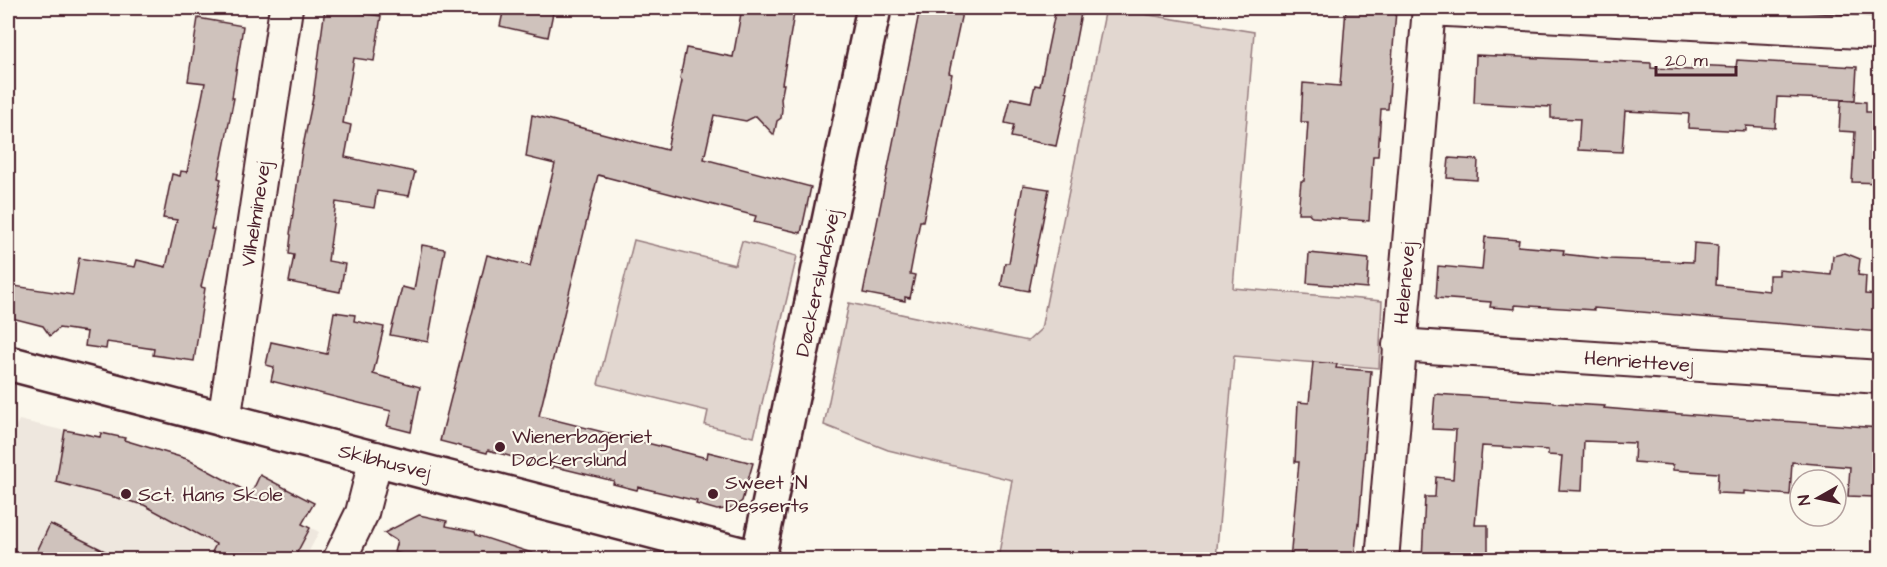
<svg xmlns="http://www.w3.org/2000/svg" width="1887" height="567" viewBox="0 0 1887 567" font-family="'Architects Daughter',sans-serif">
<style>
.built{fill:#eee7de}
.green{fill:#e2d7d0;stroke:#967b7e;stroke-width:1.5}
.building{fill:#cfc2bc;stroke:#4a1f2b;stroke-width:1.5}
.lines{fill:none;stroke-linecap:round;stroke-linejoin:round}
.minor-casing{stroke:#4a1f2b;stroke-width:36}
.tertiary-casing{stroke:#4a1f2b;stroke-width:38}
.minor{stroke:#fbf7ec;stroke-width:32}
.tertiary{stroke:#fbf7ec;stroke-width:33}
.poi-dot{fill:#4a1f2b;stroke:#fbf7ec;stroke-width:2}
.labels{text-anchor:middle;stroke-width:4.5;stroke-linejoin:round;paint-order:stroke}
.street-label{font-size:20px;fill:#4a1f2b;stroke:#fbf7ec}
.poi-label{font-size:20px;fill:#4a1f2b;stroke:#fbf7ec;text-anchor:start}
</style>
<rect width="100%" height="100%" fill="#fbf7ec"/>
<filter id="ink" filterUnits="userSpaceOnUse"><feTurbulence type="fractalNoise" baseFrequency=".0167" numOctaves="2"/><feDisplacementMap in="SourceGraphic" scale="12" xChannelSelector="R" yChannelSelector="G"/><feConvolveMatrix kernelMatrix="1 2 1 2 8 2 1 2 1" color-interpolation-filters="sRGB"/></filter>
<g filter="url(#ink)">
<!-- built -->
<polygon class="built" points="19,420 172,456 319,532 305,559 8,560 8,441"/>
<!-- green -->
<g class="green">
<polygon points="1106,8 1254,32 1233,288 1382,301 1379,368 1234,356 1216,559 998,559 1012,480 888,450 824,425 849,303 1028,341 1041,329"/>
<polygon points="634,240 735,265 742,241 797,256 754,437 705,425 708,411 598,384"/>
</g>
<!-- building -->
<g class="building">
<polygon points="325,8 381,16 374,61 354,58 343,123 351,125 345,157 415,172 409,196 377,191 374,208 336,202 328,261 345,264 340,292 289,282 294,255 289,254 291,235 290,234 302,151 313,98"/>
<polygon points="504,8 554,8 548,37 500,26"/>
<polygon points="742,8 794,14 782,84 784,84 781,99 782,109 781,118 777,121 774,135 756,116 746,121 714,115 704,159 811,187 801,233 754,222 756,216 598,175 539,416 707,458 708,452 753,463 742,501 733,508 717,510 696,504 697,501 638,487 637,490 613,484 614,481 552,466 552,468 488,450 487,453 440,441 487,255 530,266 555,164 526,157 532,115 667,150 682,81 680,78 686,48 733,57"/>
<polygon points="920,8 963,8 949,73 952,74 931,182 923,221 920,221 910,274 915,275 910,298 905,297 905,301 863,293"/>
<polygon points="1056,8 1082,8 1066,91 1068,92 1056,146 1011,137 1014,125 1005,123 1011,98 1031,102 1035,85 1040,86"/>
<polygon points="1346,8 1396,11 1388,109 1381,109 1378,156 1373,156 1369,221 1312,217 1309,213 1298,213 1301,181 1304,181 1308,122 1301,122 1303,83 1340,86"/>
<polygon points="198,18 243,26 232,98 234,98 218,178 221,179 211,229 214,229 201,287 205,288 194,361 153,355 154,349 107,342 106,349 85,346 87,332 59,328 50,336 43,326 8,317 8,285 73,295 79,258 135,267 137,260 166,267 177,220 163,218 172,174 180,176 181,171 187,172 205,83 188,81"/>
<polygon points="1476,55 1651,63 1651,68 1692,70 1692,65 1736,67 1737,60 1857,67 1855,100 1777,97 1775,128 1746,126 1746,131 1688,128 1689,114 1625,111 1622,152 1578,150 1580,119 1551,118 1551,107 1474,103"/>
<polygon points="1841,100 1866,102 1866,112 1880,112 1880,183 1852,182 1855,132 1839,131"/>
<polygon points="1449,158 1478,160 1477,180 1447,178"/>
<polygon points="1023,185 1049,189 1029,291 1001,286 1005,263 1009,263"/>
<polygon points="1485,237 1519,240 1518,246 1564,250 1563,254 1608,259 1693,262 1694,243 1718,245 1716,285 1769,291 1769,275 1779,275 1779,270 1831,275 1833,256 1845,253 1860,259 1858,275 1866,276 1865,294 1880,295 1880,332 1594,308 1594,310 1515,305 1515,309 1490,307 1491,302 1436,298 1438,266 1482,270"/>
<polygon points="422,245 445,249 428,342 390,335 402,287 414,290"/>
<polygon points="1309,253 1369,259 1367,288 1307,283"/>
<polygon points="334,312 355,315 354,321 384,327 373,374 420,387 411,432 387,426 391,411 271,381 274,367 266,365 271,342 327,354"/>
<polygon points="1313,362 1337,364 1336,368 1371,371 1359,524 1358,523 1354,560 1290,560 1299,462 1295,462 1298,402 1309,403"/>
<polygon points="1435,394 1554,402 1554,403 1605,406 1604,408 1639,411 1880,428 1880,452 1874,451 1873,497 1848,496 1850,467 1792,462 1790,495 1744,491 1744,494 1717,493 1718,473 1673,470 1673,465 1634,462 1635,443 1584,441 1582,491 1559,490 1562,456 1548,455 1548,450 1482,446 1475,525 1488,525 1488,560 1422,560 1425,497 1435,497 1436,477 1453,479 1456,430 1432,429"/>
<polygon points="65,430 100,437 101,433 125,438 124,440 187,459 251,494 260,475 314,503 302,524 310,528 293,560 208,560 216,544 144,505 56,482"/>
<polygon points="419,515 447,521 446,526 475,532 476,535 538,555 537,560 399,560 401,554 394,552 397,541 384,533"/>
<polygon points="50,524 123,560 33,560"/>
</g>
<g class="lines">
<!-- minor casing -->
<g class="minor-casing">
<g id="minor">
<polyline points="1428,9 1880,33"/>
<polyline points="1399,345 1880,377"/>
<polyline points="224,421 286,8"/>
<polyline points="339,560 362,513 376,458"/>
<polyline points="1382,560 1429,8"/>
</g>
</g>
<!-- tertiary casing -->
<g class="tertiary-casing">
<g id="tertiary">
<polyline points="8,363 763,560"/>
<polyline points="758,558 874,8"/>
</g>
</g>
<!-- minor -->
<use href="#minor" class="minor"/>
<!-- tertiary -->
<use href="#tertiary" class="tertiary"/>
</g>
</g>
<!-- markers -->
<g class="poi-dot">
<circle cx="500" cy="447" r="6"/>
<circle cx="126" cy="494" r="6"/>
<circle cx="713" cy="494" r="6"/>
</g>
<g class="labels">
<!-- street labels -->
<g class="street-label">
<text transform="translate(255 214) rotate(-81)" y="7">Vilhelminevej</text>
<text transform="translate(817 283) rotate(-78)" y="7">Døckerslundsvej</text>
<text transform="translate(1404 283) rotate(-85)" y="7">Helenevej</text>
<text transform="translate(1639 361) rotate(4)" y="7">Henriettevej</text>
<text transform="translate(385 461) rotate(14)" y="7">Skibhusvej</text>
</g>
<!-- poi labels -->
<g class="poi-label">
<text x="512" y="443">Wienerbageriet<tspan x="512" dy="23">Døckerslund</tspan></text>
<text x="725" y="489">Sweet 'N<tspan x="725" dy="23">Desserts</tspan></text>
<text x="138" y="501">Sct. Hans Skole</text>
</g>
</g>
<!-- margin -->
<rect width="1887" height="567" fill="none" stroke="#fbf7ec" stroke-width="30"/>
<rect x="15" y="15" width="1857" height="537" fill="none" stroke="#4a1f2b" stroke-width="2" filter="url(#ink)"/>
<!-- north arrow -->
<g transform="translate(1818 498) rotate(261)"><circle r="28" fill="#fbf7ec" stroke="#b4a19f" stroke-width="1.5"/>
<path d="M0-4.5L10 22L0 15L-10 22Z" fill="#4a1f2b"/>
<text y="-9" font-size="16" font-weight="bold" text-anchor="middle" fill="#4a1f2b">N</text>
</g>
<!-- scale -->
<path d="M1656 66v9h80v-9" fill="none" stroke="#4a1f2b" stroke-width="3"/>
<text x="1665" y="66" font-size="18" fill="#4a1f2b" stroke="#fbf7ec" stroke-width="4.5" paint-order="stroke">20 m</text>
</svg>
